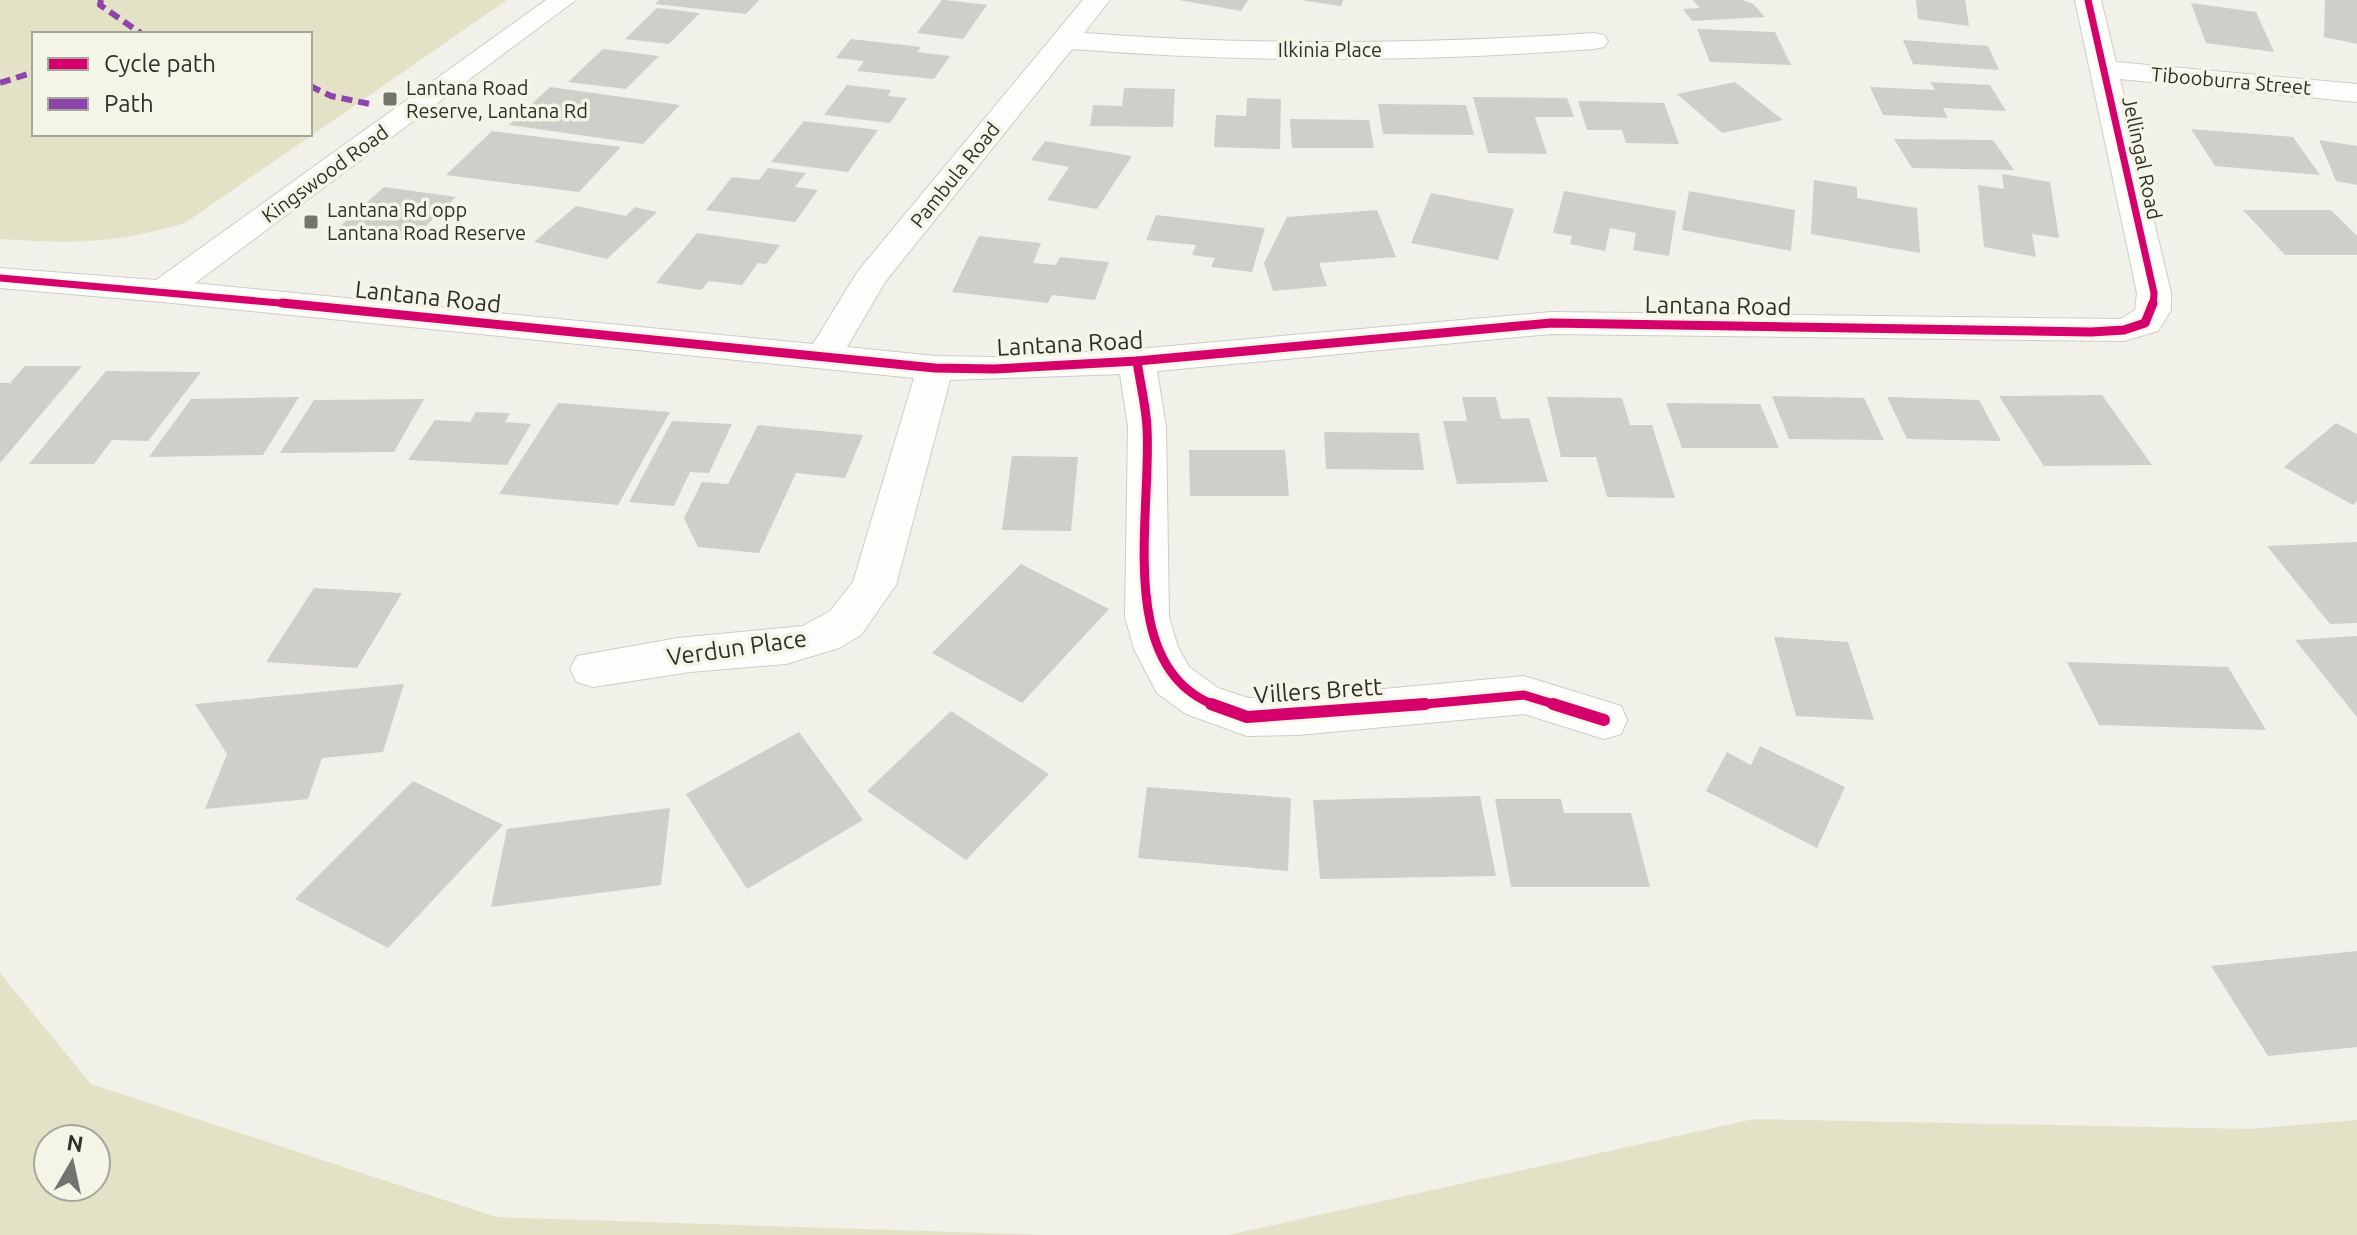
<svg xmlns="http://www.w3.org/2000/svg" width="2357" height="1235" viewBox="0 0 2357 1235" font-family="Ubuntu,sans-serif">
<style>
.green{fill:#e3e2c7;fill-rule:evenodd}
.building{fill:#cfcfc9}
.lines{fill:none;stroke-linecap:round;stroke-linejoin:round}
.minor-casing{stroke:#cdcdc7;stroke-width:2}
.tertiary-casing{stroke:#cdcdc7;stroke-width:2}
.minor{fill:#fdfdfc;fill-rule:evenodd}
.tertiary{fill:#fdfdfc;fill-rule:evenodd}
.quiet{stroke:#8e44ad;stroke-width:6;stroke-dasharray:11 6;stroke-linecap:butt}
.cycleway-far2-casing{stroke:#f4f4e7;stroke-width:10}
.cycleway-far1-casing{stroke:#f4f4e7;stroke-width:14}
.cycleway-casing{stroke:#f4f4e7;stroke-width:17}
.cycleway-far2{stroke:#d6006c;stroke-width:7}
.cycleway-far1{stroke:#d6006c;stroke-width:9}
.cycleway{stroke:#d6006c;stroke-width:12}
.poi-dot{fill:#74746e;stroke:#f4f4e7;stroke-width:3}
.labels{text-anchor:middle;stroke-width:7;stroke-linejoin:round;paint-order:stroke}
.far-street-label{font-size:20px;fill:#30302b;stroke:#f4f4e7}
.far-poi-label{font-size:20px;fill:#30302b;stroke:#f4f4e7;text-anchor:start}
.street-label{font-size:24px;fill:#30302b;stroke:#f4f4e7}
</style>
<rect width="100%" height="100%" fill="#f1f1ea"/>
<!-- green -->
<g class="green">
<path d="M0,0h507l-322,223c-72,21 -111,21 -185,16zM310,34v100h-276v-100z"/>
<path d="M0,973l91,111 405,133 552,18h-1048zM48,1139h48v48h-48z"/>
<polygon points="1754,1119 2249,1129 2357,1120 2357,1235 1228,1235"/>
</g>
<!-- building -->
<g class="building">
<polygon points="659,0 759,0 746,14 655,4"/>
<polygon points="942,0 945,0 987,5 963,39 917,33"/>
<polygon points="1179,0 1248,0 1241,11"/>
<polygon points="1301,0 1343,0 1341,6"/>
<polygon points="1693,0 1742,0 1753,4 1765,17 1692,21 1683,9 1700,8"/>
<polygon points="1916,0 1965,0 1969,26 1918,19"/>
<polygon points="2325,0 2357,0 2357,44 2324,37"/>
<polygon points="2191,3 2256,12 2274,52 2206,43"/>
<polygon points="657,8 700,13 669,44 625,39"/>
<polygon points="1697,29 1775,32 1791,65 1710,62"/>
<polygon points="851,39 921,47 917,52 950,56 934,79 857,71 864,61 836,58"/>
<polygon points="1903,40 1988,46 1999,70 1913,64"/>
<polygon points="603,49 659,56 626,89 568,82"/>
<polygon points="1735,82 1783,120 1722,133 1677,94"/>
<polygon points="1930,82 1990,85 2006,111 1943,108 1948,118 1883,115 1870,87 1935,90"/>
<polygon points="847,85 891,90 888,96 907,98 890,123 824,115"/>
<polygon points="550,87 680,105 643,144 509,125"/>
<polygon points="1124,88 1175,89 1173,127 1090,126 1093,105 1122,106"/>
<polygon points="1473,97 1567,98 1574,117 1535,117 1547,154 1488,153"/>
<polygon points="1247,98 1281,99 1280,149 1214,147 1216,115 1246,116"/>
<polygon points="1578,101 1664,103 1679,144 1626,143 1622,130 1587,130"/>
<polygon points="1378,104 1466,105 1474,135 1383,134"/>
<polygon points="1290,119 1369,120 1374,148 1292,148"/>
<polygon points="804,121 878,130 848,172 771,162"/>
<polygon points="2191,129 2293,137 2320,175 2215,166"/>
<polygon points="492,131 621,147 579,192 446,175"/>
<polygon points="1894,139 1993,140 2014,170 1912,168"/>
<polygon points="2319,140 2357,146 2357,185 2336,181"/>
<polygon points="1045,141 1132,156 1097,209 1047,200 1069,167 1031,160"/>
<polygon points="768,168 806,173 795,187 818,190 795,222 706,210 732,177 759,180"/>
<polygon points="2002,174 2050,182 2059,238 2032,234 2036,257 1984,247 1978,185 2004,189"/>
<polygon points="1814,180 1857,187 1857,198 1917,208 1920,253 1811,234"/>
<polygon points="384,187 456,197 411,240 336,230"/>
<polygon points="1564,191 1676,211 1669,256 1633,250 1636,233 1610,228 1605,251 1570,244 1572,236 1553,233"/>
<polygon points="1689,191 1795,210 1791,251 1682,230"/>
<polygon points="1431,193 1514,209 1498,260 1411,243"/>
<polygon points="576,206 626,216 635,207 657,212 607,259 534,242"/>
<polygon points="1377,210 1396,257 1319,263 1327,286 1273,291 1264,263 1287,217"/>
<polygon points="2243,210 2331,210 2357,236 2357,255 2285,255"/>
<polygon points="1156,215 1265,228 1252,272 1211,267 1215,258 1192,255 1196,245 1146,240"/>
<polygon points="697,233 780,245 766,264 758,263 742,285 709,281 701,290 656,283"/>
<polygon points="979,236 1041,243 1033,263 1056,265 1060,257 1109,262 1095,300 1052,295 1048,303 952,292"/>
<polygon points="25,366 82,366 0,463 0,383 10,383"/>
<polygon points="106,371 201,372 148,441 112,440 94,464 29,464"/>
<polygon points="2102,395 2152,465 2044,466 1999,396"/>
<polygon points="1772,396 1864,398 1884,440 1789,439"/>
<polygon points="299,397 263,455 149,457 191,399"/>
<polygon points="1462,397 1496,397 1501,419 1529,418 1548,482 1457,484 1443,421 1467,421"/>
<polygon points="1547,397 1622,398 1630,425 1652,425 1675,498 1607,497 1596,457 1561,457"/>
<polygon points="1887,397 1979,400 2001,441 1907,439"/>
<polygon points="424,399 394,452 280,453 314,400"/>
<polygon points="558,403 670,412 618,505 499,494"/>
<polygon points="1666,403 1760,404 1779,448 1682,448"/>
<polygon points="476,412 510,413 505,422 531,424 507,465 408,460 435,420 470,422"/>
<polygon points="672,421 732,424 709,473 690,472 674,506 629,502"/>
<polygon points="2336,423 2357,434 2357,501 2353,505 2284,467"/>
<polygon points="758,425 863,435 845,478 796,473 759,553 698,547 684,518 702,482 728,484"/>
<polygon points="1324,432 1419,433 1424,470 1326,469"/>
<polygon points="1189,450 1285,450 1289,496 1190,496"/>
<polygon points="1012,456 1078,457 1071,531 1002,530"/>
<polygon points="2357,542 2357,623 2330,624 2267,546"/>
<polygon points="1021,564 1109,609 1022,703 932,653"/>
<polygon points="314,588 402,593 357,668 266,662"/>
<polygon points="2357,636 2357,717 2295,640"/>
<polygon points="1774,637 1848,642 1874,720 1796,716"/>
<polygon points="2067,662 2228,667 2266,730 2099,725"/>
<polygon points="404,684 383,752 322,758 308,799 205,809 227,754 195,704"/>
<polygon points="951,711 1049,774 966,860 867,791"/>
<polygon points="799,732 863,820 747,889 686,794"/>
<polygon points="1760,746 1845,787 1817,848 1706,791 1727,752 1751,765"/>
<polygon points="413,781 503,825 388,948 295,899"/>
<polygon points="1147,787 1291,798 1288,871 1138,858"/>
<polygon points="1480,796 1496,876 1320,879 1313,800"/>
<polygon points="1495,799 1561,799 1564,813 1631,813 1650,887 1511,887"/>
<polygon points="670,808 661,885 491,907 507,829"/>
<polygon points="2357,951 2357,1047 2268,1056 2211,966"/>
</g>
<g class="lines">
<!-- minor casing -->
<g class="minor-casing">
<path id="minor" d="M1083,0h27l-26,33c170,13 341,11 510,0l10,2 4,6 -4,6 -10,2c-174,13 -348,14 -522,0l-187,233 -38,65 88,9 59,1 143,-8 414,-37 570,7 14,-9 2,-17 -62,-293h26l15,62 241,22v18l-237,-23 51,214v17l-13,21 -34,10 -573,-7 -394,37 9,56 3,190 9,30 11,20 29,21 30,10 50,-1 226,-21 97,30 6,14 -6,14 -17,5 -80,-25 -226,21 -51,1 -61,-22 -29,-21 -23,-44 -9,-32 3,-190 -8,-53 -170,6 -54,205 -35,50 -22,13 -53,16 -96,8 -97,15 -16,-5 -7,-13 7,-13 101,-18 125,-12 27,-15 23,-29 61,-204 -751,-76 -12,-4 -5,-7 5,-7 12,-4 650,64 45,-73z"/>
</g>
<!-- tertiary casing -->
<g class="tertiary-casing">
<polygon id="tertiary" points="546,0 576,0 175,298 163,302 0,288 0,268 156,280"/>
</g>
<!-- minor -->
<use href="#minor" class="minor"/>
<!-- tertiary -->
<use href="#tertiary" class="tertiary"/>
<!-- quiet -->
<g class="quiet">
<polyline points="101,0 100,5 142,34"/>
<polyline points="0,83 34,72"/>
<polyline points="310,86 331,96 370,104"/>
</g>
<!-- cycleway-far2 casing -->
<g class="cycleway-far2-casing">
<g id="cycleway-far2">
<polyline points="2088,0 2154,293 2153,305"/>
<polyline points="0,278 302,305"/>
</g>
</g>
<!-- cycleway-far1 casing -->
<g class="cycleway-far1-casing">
<g id="cycleway-far1">
<polyline points="282,303 935,368 994,369 1137,361 1551,323 2091,332 2124,330 2145,323 2153,303"/>
<path d="M1137,361c3,22 9,45 10,67 5,86 -33,242 70,278"/>
<polyline points="1404,706 1524,695 1560,706"/>
</g>
</g>
<!-- cycleway casing -->
<g class="cycleway-casing">
<g id="cycleway">
<polyline points="1211,704 1247,717 1425,704"/>
<polyline points="1553,704 1604,720"/>
</g>
</g>
<!-- cycleway-far2 -->
<use href="#cycleway-far2" class="cycleway-far2"/>
<!-- cycleway-far1 -->
<use href="#cycleway-far1" class="cycleway-far1"/>
<!-- cycleway -->
<use href="#cycleway" class="cycleway"/>
</g>
<!-- markers -->
<g class="poi-dot">
<rect x="382" y="91" width="16" height="16" rx="4"/>
<rect x="303" y="214" width="16" height="16" rx="4"/>
</g>
<g class="labels">
<!-- far-street labels -->
<g class="far-street-label">
<text x="1330" y="57">Ilkinia Place</text>
<text transform="translate(2231 81) rotate(5)" y="7">Tibooburra Street</text>
<text transform="translate(2142 158) rotate(78)" y="7">Jellingal Road</text>
<text transform="translate(325 174) rotate(-36)" y="7">Kingswood Road</text>
<text transform="translate(955 175) rotate(-51)" y="7">Pambula Road</text>
</g>
<!-- far-poi labels -->
<g class="far-poi-label">
<text x="406" y="95">Lantana Road<tspan x="406" dy="23">Reserve, Lantana Rd</tspan></text>
<text x="327" y="217">Lantana Rd opp<tspan x="327" dy="23">Lantana Road Reserve</tspan></text>
</g>
<!-- street labels -->
<g class="street-label">
<text transform="translate(428 297) rotate(6)" y="8">Lantana Road</text>
<text transform="translate(1718 306) rotate(1)" y="8">Lantana Road</text>
<text transform="translate(1070 344) rotate(-3)" y="8">Lantana Road</text>
<text transform="translate(737 648) rotate(-8)" y="8">Verdun Place</text>
<text transform="translate(1318 691) rotate(-4)" y="8">Villers Brett</text>
</g>
</g>
<!-- legend -->
<rect x="32" y="32" width="280" height="104" fill="#f4f4e7" stroke="#a6a69c" stroke-width="2"/>
<rect x="48" y="58" width="40" height="12" fill="#d6006c" stroke="#a6a69c" stroke-width="2"/>
<text x="104" y="72" font-size="24" fill="#30302b">Cycle path</text>
<rect x="48" y="98" width="40" height="12" fill="#8e44ad" stroke="#a6a69c" stroke-width="2"/>
<text x="104" y="112" font-size="24" fill="#30302b">Path</text>
<!-- north arrow -->
<g transform="translate(72 1163) rotate(9)"><circle r="38" fill="#f4f4e7" stroke="#a6a69c" stroke-width="2"/>
<path d="M0-6L14 30L0 20L-14 30Z" fill="#74746e"/>
<text y="-12" font-size="22" font-weight="bold" text-anchor="middle" fill="#30302b">N</text>
</g>
</svg>
